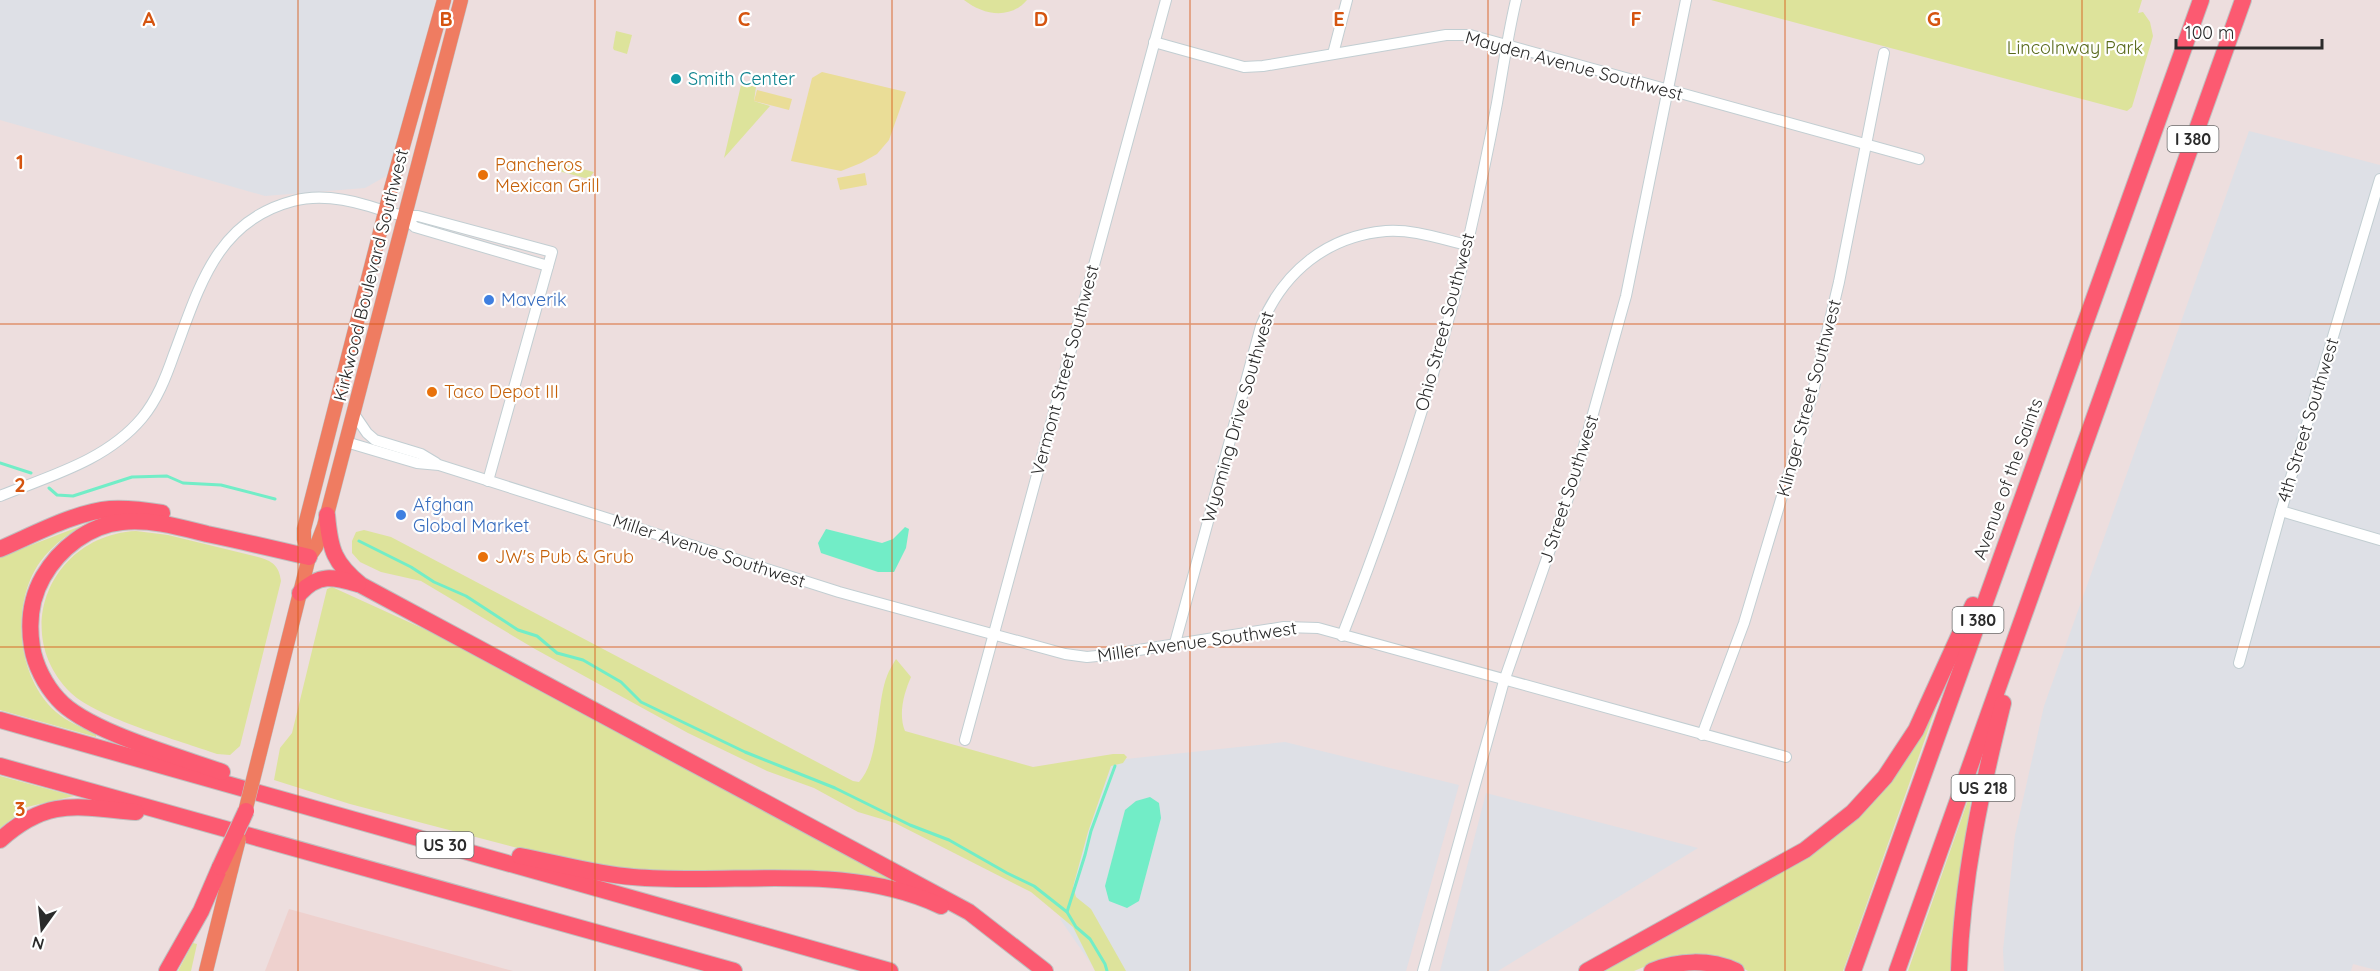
<svg xmlns="http://www.w3.org/2000/svg" width="2380" height="971" viewBox="0 0 2380 971" font-family="Quicksand,sans-serif">
<style>
.industrial{fill:#dee0e6}
.education{fill:#eed1ce}
.green{fill:#dde39b}
.pitch{fill:#eadd97}
.water{fill:#72edc7}
.lines{fill:none;stroke-linecap:round;stroke-linejoin:round}
.stream{stroke:#72edc7;stroke-width:3}
.minor-casing{stroke:#c2ced2;stroke-width:12}
.major-casing{stroke:#bfbfbf;stroke-width:15}
.highway-casing{stroke:#bfbfbf;stroke-width:18}
.minor{stroke:#fff;stroke-width:10}
.major{stroke:#ef7c61;stroke-width:14}
.highway{stroke:#fc5a71;stroke-width:16}
.major-bridge-casing{stroke:#bfbfbf;stroke-width:15;stroke-linecap:butt}
.highway-bridge-casing{stroke:#bfbfbf;stroke-width:18;stroke-linecap:butt}
.major-bridge{stroke:#ef7c61;stroke-width:14}
.highway-bridge{stroke:#fc5a71;stroke-width:16}
.grid{fill:none;stroke:#d5540f;stroke-width:1.5;stroke-opacity:0.55}
.culture-dot{fill:#0f9aa8;stroke:#fff;stroke-width:2}
.food-dot{fill:#e8710a;stroke:#fff;stroke-width:2}
.shop-dot{fill:#3f7fe0;stroke:#fff;stroke-width:2}
.labels{text-anchor:middle;stroke-width:4.5;stroke-linejoin:round;paint-order:stroke}
.shield{fill:#fff;stroke:#6b6b6b;stroke-width:1.5}
.shield-label{font-size:16px;font-weight:bold;fill:#2b2b2b}
.park-label{font-size:18px;fill:#58691b;stroke:#fff}
.street-label{font-size:18px;fill:#2b2b2b;stroke:#fff}
.culture-label{font-size:18px;fill:#0d838f;stroke:#fff;text-anchor:start}
.food-label{font-size:18px;fill:#c56008;stroke:#fff;text-anchor:start}
.shop-label{font-size:18px;fill:#366cbe;stroke:#fff;text-anchor:start}
.grid-label{font-size:20px;text-anchor:middle;font-weight:bold;fill:#d5540f;stroke:#fff;stroke-width:4.5;stroke-linejoin:round;paint-order:stroke}
</style>
<rect width="100%" height="100%" fill="#eddede"/>
<!-- industrial -->
<g class="industrial">
<polygon points="0,0 433,0 435,1 388,175 365,188 265,196 0,120"/>
<polygon points="2249,131 2380,165 2380,971 2353,964 2351,971 2004,971 2003,950 2015,835 2044,706"/>
<polygon points="1285,742 1459,785 1406,971 1096,971 1060,919 1107,761"/>
<polygon points="1486,793 1698,848 1498,971 1440,971"/>
</g>
<!-- education -->
<polygon class="education" points="289,909 513,971 265,971"/>
<!-- green -->
<g class="green">
<path d="M964,0h63c-17,20 -44,15 -63,0z"/>
<polygon points="1711,0 2142,0 2138,13 2143,12 2150,22 2153,36 2132,107 2127,111"/>
<polygon points="616,31 632,35 627,54 614,50 613,48"/>
<polygon points="743,84 756,87 754,101 770,106 724,158 741,85"/>
<polygon points="551,161 594,172 590,177 585,178 555,170"/>
<path d="M94,521c-21,8 -41,23 -54,41 -30,43 -23,115 16,150 11,10 27,16 40,22v3l-96,-27v-153z"/>
<path d="M364,530l27,7 462,244 6,1c21,-22 17,-78 28,-106 2,-6 6,-12 9,-17l15,18c-7,16 -13,37 -6,54l128,36 80,-13h11l3,3 -4,6 -12,3 -23,66 -15,55 3,10 15,12 35,62h-31l-22,-44 -42,-35 -136,-69 -37,-11 -44,-24 -47,-17 -79,-38 -153,-84 -114,-68 -40,-9 -21,-10 -8,-9v-12l4,-9z"/>
<path d="M136,531l32,4 90,22c14,4 21,8 23,24l-41,165 -10,9 -13,-1c-36,-13 -120,-36 -146,-61 -62,-61 -19,-158 65,-162z"/>
<polygon points="332,587 435,634 880,871 893,881 831,872 657,872 598,866 552,857 350,804 274,780 280,748 292,733 327,589"/>
<polygon points="1934,704 1937,705 1843,971 1748,971 1734,963 1658,961 1634,971 1600,971 1819,847"/>
<polygon points="0,776 74,796 27,807 0,828"/>
<polygon points="1973,786 1961,866 1952,971 1908,971"/>
<polygon points="193,943 197,944 191,971 178,971"/>
</g>
<!-- pitch -->
<g class="pitch">
<polygon points="822,72 906,92 889,140 877,154 861,163 841,171 791,161 812,78"/>
<polygon points="757,90 792,99 789,110 754,101"/>
<polygon points="865,173 867,185 840,190 837,178"/>
</g>
<!-- water -->
<g class="water">
<polygon points="905,527 909,529 906,548 894,572 878,572 821,553 818,543 826,529 882,543 893,539"/>
<polygon points="1150,797 1159,803 1161,818 1139,901 1127,908 1109,901 1105,886 1125,810 1136,801"/>
</g>
<g class="lines">
<!-- stream -->
<g class="stream">
<polyline points="0,463 31,473"/>
<polyline points="49,488 57,495 73,496 132,477 167,476 183,483 221,485 275,499"/>
<polyline points="359,541 411,567 434,582 466,596 518,630 537,636 557,653 583,660 621,682 641,702 745,752 835,788 910,825 949,840 1007,873 1034,886 1067,912 1076,927 1090,939 1105,964 1107,971"/>
<polyline points="1067,912 1085,855 1091,831 1115,766"/>
</g>
<!-- minor casing -->
<g class="minor-casing">
<g id="minor">
<polyline points="1154,42 1244,67 1263,66 1446,35 1470,35 1919,159"/>
<polyline points="1333,54 1347,0"/>
<polyline points="404,217 415,227 548,266"/>
<polyline points="354,414 367,433 375,440 421,454 436,463"/>
<polyline points="346,442 417,463 439,465 839,592 1065,654 1087,657 1107,655 1284,627 1318,628 1786,757"/>
<path d="M0,496c49,-20 106,-35 142,-78 15,-18 24,-41 32,-64 25,-66 42,-133 119,-153 25,-7 53,-2 76,5 17,5 31,11 49,10l134,36 -64,229"/>
<polyline points="2281,511 2380,540"/>
<path d="M1342,636c50,-127 94,-257 125,-390 11,-48 21,-95 30,-143 6,-35 11,-69 19,-103"/>
<path d="M1175,643l86,-317c22,-54 66,-90 125,-95 27,-2 55,8 81,14"/>
<polyline points="2239,663 2281,511 2380,179"/>
<polyline points="1702,735 1744,623 1812,396 1839,282 1884,53"/>
<polyline points="965,740 1166,0"/>
<polyline points="1423,971 1504,681 1575,478 1626,296 1686,0"/>
</g>
</g>
<!-- major casing -->
<g class="major-casing">
<g id="major">
<polyline points="309,557 304,539 304,529 391,189 444,0"/>
<polyline points="260,752 309,557 316,547 324,526 461,0"/>
<polyline points="206,971 231,870"/>
</g>
</g>
<!-- highway casing -->
<g class="highway-casing">
<g id="highway">
<path d="M327,515c3,35 7,48 34,70l608,327 76,59"/>
<path d="M0,549c33,-14 75,-37 110,-40 18,-1 34,1 52,4"/>
<path d="M300,593c19,-20 33,-16 58,-9"/>
<polyline points="0,720 890,971"/>
<polyline points="0,766 734,971"/>
<path d="M222,772c-42,-15 -136,-41 -164,-73 -13,-14 -23,-34 -26,-52 -4,-25 -1,-49 11,-70 16,-28 46,-52 79,-55 29,-3 57,5 85,12 34,7 68,15 102,23"/>
<path d="M0,840c48,-43 77,-33 136,-28"/>
<path d="M520,856c37,7 75,18 113,21 102,9 212,-16 308,29"/>
<polyline points="167,971 201,911 220,867"/>
<polyline points="1587,971 1805,850 1853,812 1885,777 1916,730 1973,605"/>
<path d="M1652,971c26,-11 58,-12 84,0"/>
<polyline points="1853,971 2201,0"/>
<polyline points="1897,971 2243,0"/>
<path d="M1959,971c3,-91 22,-180 44,-268"/>
</g>
</g>
<!-- minor -->
<use href="#minor" class="minor"/>
<!-- major -->
<use href="#major" class="major"/>
<!-- highway -->
<use href="#highway" class="highway"/>
<!-- major-bridge casing -->
<g class="major-bridge-casing">
<g id="major-bridge">
<polyline points="243,820 260,752"/>
<polyline points="231,870 239,839"/>
</g>
</g>
<!-- highway-bridge casing -->
<g class="highway-bridge-casing">
<polyline id="highway-bridge" points="220,867 246,811"/>
</g>
<!-- major-bridge -->
<use href="#major-bridge" class="major-bridge"/>
<!-- highway-bridge -->
<use href="#highway-bridge" class="highway-bridge"/>
</g>
<!-- grid -->
<path class="grid" d="M298,0v971M595,0v971M892,0v971M1190,0v971M1488,0v971M1785,0v971M2082,0v971M0,324h2380M0,647h2380"/>
<!-- markers -->
<circle class="culture-dot" cx="676" cy="79" r="6"/>
<g class="food-dot">
<circle cx="483" cy="175" r="6"/>
<circle cx="432" cy="392" r="6"/>
<circle cx="483" cy="557" r="6"/>
</g>
<g class="shop-dot">
<circle cx="489" cy="300" r="6"/>
<circle cx="401" cy="515" r="6"/>
</g>
<g class="labels">
<!-- shield labels -->
<g class="shield">
<rect x="2167.5" y="126" width="51" height="26" rx="4.5"/>
<rect x="1952.5" y="607" width="51" height="26" rx="4.5"/>
<rect x="1951.5" y="775" width="63" height="26" rx="4.5"/>
<rect x="416.5" y="832" width="57" height="26" rx="4.5"/>
</g>
<g class="shield-label">
<text x="2193" y="145">I 380</text>
<text x="1978" y="626">I 380</text>
<text x="1983" y="794">US 218</text>
<text x="445" y="851">US 30</text>
</g>
<!-- park labels -->
<g class="park-label">
<text x="2075" y="54">Lincolnway Park</text>
</g>
<!-- street labels -->
<g class="street-label">
<text transform="translate(1574 66) rotate(15)" y="6">Mayden Avenue Southwest</text>
<text transform="translate(371 275) rotate(-76)" y="6">Kirkwood Boulevard Southwest</text>
<text transform="translate(1445 322) rotate(-75)" y="6">Ohio Street Southwest</text>
<text transform="translate(1065 370) rotate(-75)" y="6">Vermont Street Southwest</text>
<text transform="translate(1809 398) rotate(-75)" y="6">Klinger Street Southwest</text>
<text transform="translate(1238 417) rotate(-74)" y="6">Wyoming Drive Southwest</text>
<text transform="translate(2308 420) rotate(-73)" y="6">4th Street Southwest</text>
<text transform="translate(2008 479) rotate(-70)" y="6">Avenue of the Saints</text>
<text transform="translate(1569 489) rotate(-72)" y="6">J Street Southwest</text>
<text transform="translate(709 551) rotate(18)" y="6">Miller Avenue Southwest</text>
<text transform="translate(1197 642) rotate(-8)" y="6">Miller Avenue Southwest</text>
</g>
<!-- culture labels -->
<g class="culture-label">
<text x="688" y="85">Smith Center</text>
</g>
<!-- food labels -->
<g class="food-label">
<text x="495" y="171">Pancheros<tspan x="495" dy="21">Mexican Grill</tspan></text>
<text x="444" y="398">Taco Depot III</text>
<text x="495" y="563">JW's Pub &amp; Grub</text>
</g>
<!-- shop labels -->
<g class="shop-label">
<text x="501" y="306">Maverik</text>
<text x="413" y="511">Afghan<tspan x="413" dy="21">Global Market</tspan></text>
</g>
</g>
<g class="grid-label">
<text x="149" y="26">A</text>
<text x="446" y="26">B</text>
<text x="744" y="26">C</text>
<text x="1041" y="26">D</text>
<text x="1339" y="26">E</text>
<text x="1636" y="26">F</text>
<text x="1934" y="26">G</text>
<text x="20" y="169">1</text>
<text x="20" y="492">2</text>
<text x="20" y="816">3</text>
</g>
<!-- north arrow -->
<g transform="translate(42 929) rotate(195)" stroke="#ffffff" stroke-width="4.5" paint-order="stroke">
<path d="M0-4.5L10 22L0 15L-10 22Z" fill="#2b2b2b"/>
<text y="-9" font-size="16" font-weight="bold" text-anchor="middle" fill="#2b2b2b">N</text>
</g>
<!-- scale -->
<path d="M2176 39v9h146v-9" fill="none" stroke="#2b2b2b" stroke-width="3"/>
<text x="2185" y="39" font-size="18" fill="#2b2b2b" stroke="#ffffff" stroke-width="4.5" paint-order="stroke">100 m</text>
</svg>
